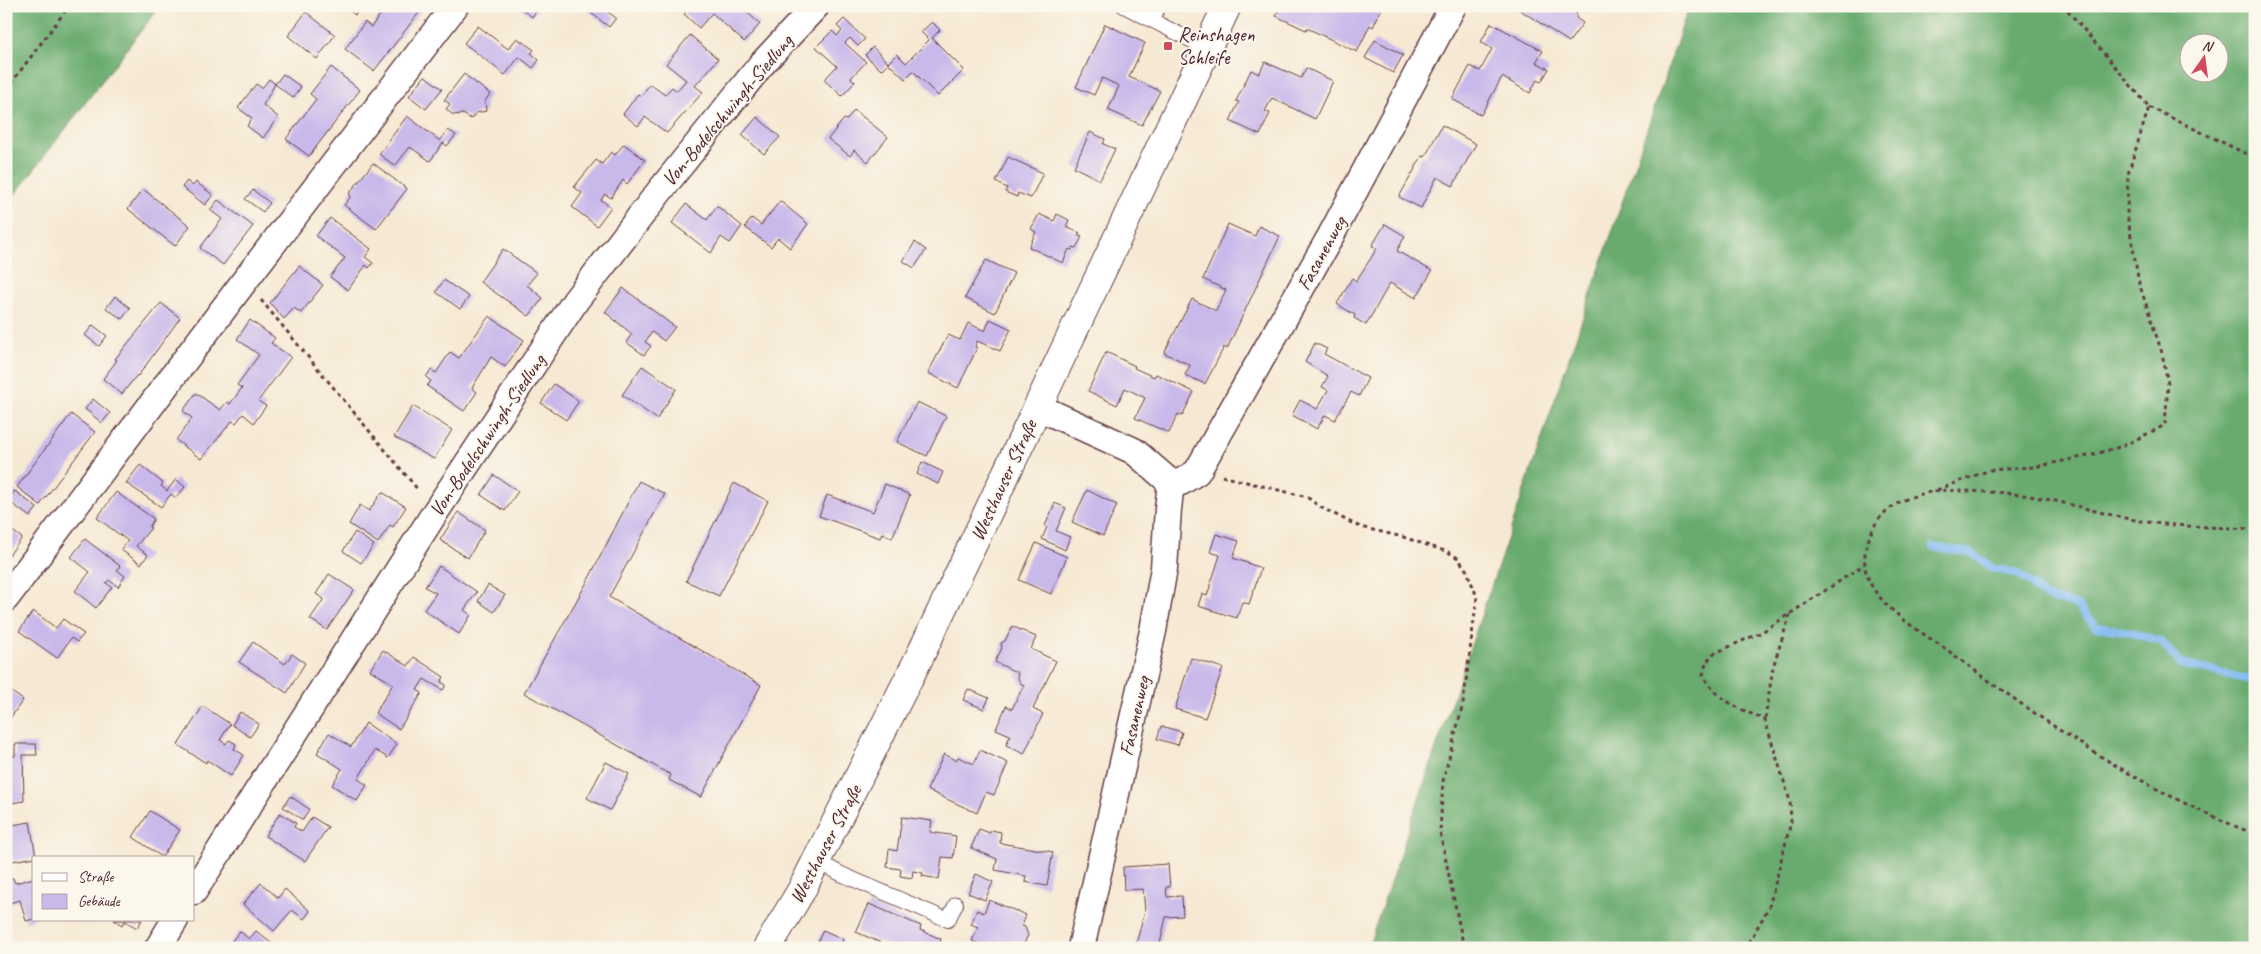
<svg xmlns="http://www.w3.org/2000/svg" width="2261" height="954" viewBox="0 0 2261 954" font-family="Caveat,sans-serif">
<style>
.forest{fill:#69ab6e;stroke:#5a654c;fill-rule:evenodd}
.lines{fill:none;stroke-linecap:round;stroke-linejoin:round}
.stream{stroke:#80b9f1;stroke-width:8}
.building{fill:#c9b8ea}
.lane-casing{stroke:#643d44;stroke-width:16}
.street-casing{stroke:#643d44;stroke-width:29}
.secondary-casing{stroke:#643d44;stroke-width:30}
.path{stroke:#643d44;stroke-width:3;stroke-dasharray:4 4;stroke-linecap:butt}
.lane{stroke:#fff;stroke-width:14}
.street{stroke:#fff;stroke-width:26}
.secondary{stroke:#fff;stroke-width:28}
.poi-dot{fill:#d1495b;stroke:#fbf7ec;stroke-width:2}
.labels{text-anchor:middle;stroke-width:4;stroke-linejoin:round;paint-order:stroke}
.poi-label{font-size:20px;fill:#4a1f2b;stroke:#fbf7ec;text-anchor:start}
.street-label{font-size:20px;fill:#4a1f2b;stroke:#fbf7ec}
</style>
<rect width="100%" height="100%" fill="#fbf7ec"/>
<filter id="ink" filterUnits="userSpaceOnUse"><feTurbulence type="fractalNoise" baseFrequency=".02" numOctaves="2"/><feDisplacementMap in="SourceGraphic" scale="10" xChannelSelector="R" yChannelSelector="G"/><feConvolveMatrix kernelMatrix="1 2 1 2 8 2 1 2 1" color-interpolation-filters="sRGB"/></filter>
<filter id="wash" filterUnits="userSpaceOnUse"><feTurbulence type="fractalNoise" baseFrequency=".0096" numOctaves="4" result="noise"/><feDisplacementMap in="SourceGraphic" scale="20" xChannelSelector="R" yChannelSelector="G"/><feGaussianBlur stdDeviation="1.12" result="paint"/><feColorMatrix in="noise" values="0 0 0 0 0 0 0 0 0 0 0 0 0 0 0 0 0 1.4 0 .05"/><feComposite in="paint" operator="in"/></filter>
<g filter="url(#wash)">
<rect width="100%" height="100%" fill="#f6e9d3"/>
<!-- forest -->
<g class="forest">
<polygon points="6,6 160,6 6,206"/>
<path d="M1689,6h566v942h-887zM2188,42h30v30h-30z"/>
</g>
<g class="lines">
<!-- stream -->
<polyline class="stream" points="1933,547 1972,553 1992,568 2019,574 2045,597 2076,605 2097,627 2124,631 2160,641 2181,664 2255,681"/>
</g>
<g id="blocks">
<!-- building -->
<g class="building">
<polygon points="344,6 362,6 355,15"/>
<polygon points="387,6 424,6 374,71 345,49 365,22 371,27"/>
<polygon points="518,6 540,6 532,17"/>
<polygon points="582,6 600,6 616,18 609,27"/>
<polygon points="691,6 740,6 760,24 744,42 712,13 699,28 684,14"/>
<polygon points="1280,6 1383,6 1373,27 1370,25 1357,52 1307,28 1306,30 1276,16"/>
<polygon points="1523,6 1573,6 1577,9 1576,18 1583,23 1569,42 1520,10"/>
<polygon points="306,12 335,35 317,59 288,36"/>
<polygon points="844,19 865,39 858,46 850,38 845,43 866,62 851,78 855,82 842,96 824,80 837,66 816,47 832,31 837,36 842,31 837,26"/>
<polygon points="932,22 940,30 932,38 964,70 938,96 913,71 905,79 888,63 897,54 906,63 929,40 921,32"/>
<polygon points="1491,23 1543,51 1536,62 1549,69 1541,82 1537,80 1530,93 1502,77 1481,115 1452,99 1470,66 1480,71 1492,49 1481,42"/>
<polygon points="1105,24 1145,43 1129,77 1160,91 1142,125 1108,110 1119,86 1102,78 1094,95 1076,87"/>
<polygon points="478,26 508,49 517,38 534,50 531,53 539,60 533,68 519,57 505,75 464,43"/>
<polygon points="690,35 718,59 695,86 703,92 667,133 645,117 638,126 623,114 638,94 641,96 650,84 665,95 672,87 677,91 686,80 666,64"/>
<polygon points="1375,40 1403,55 1393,73 1365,58"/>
<polygon points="873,47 888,63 881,70 865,55"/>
<polygon points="1265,62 1301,78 1306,68 1333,81 1315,119 1272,98 1265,111 1270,113 1260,135 1230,121 1239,102 1236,101 1251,70 1259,74"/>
<polygon points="331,67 360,90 309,156 286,139 316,99 310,94"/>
<polygon points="283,74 301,87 293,98 275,84"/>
<polygon points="464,74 490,94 485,101 486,111 476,113 471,119 463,114 453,115 446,109 450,104 444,100"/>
<polygon points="425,76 442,89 426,109 409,96"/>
<polygon points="269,79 275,84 263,105 278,117 263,138 247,126 252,118 238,108 256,84 262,88"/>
<polygon points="854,110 888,137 868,162 854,150 850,156 828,139 844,119 847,120"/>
<polygon points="407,116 440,141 448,130 456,135 447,146 443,143 430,161 410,147 395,166 379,154"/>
<polygon points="757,117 780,137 764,154 742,135"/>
<polygon points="1442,125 1476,144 1453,186 1437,177 1421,208 1399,197 1422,156 1425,157"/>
<polygon points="1090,132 1105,139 1103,144 1115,149 1100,180 1074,167"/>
<polygon points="624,144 645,160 627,184 623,180 611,198 605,194 601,200 611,207 597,226 572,207 582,193 574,187 596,160 602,164 611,152 615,155"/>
<polygon points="1008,157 1043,173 1031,198 1018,193 1017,197 1005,192 1007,188 996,182"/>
<polygon points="373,163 407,189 376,229 344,205 351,196 349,194"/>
<polygon points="187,181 193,186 196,182 213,195 205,205 182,187"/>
<polygon points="143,189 190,226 175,246 128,209"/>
<polygon points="253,190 270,203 263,212 245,199"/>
<polygon points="218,200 253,226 223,265 200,248 222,219 210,210"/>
<polygon points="780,201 808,224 790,248 778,238 771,247 745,227 752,218 761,225"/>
<polygon points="686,204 707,220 717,206 742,226 730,243 721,237 711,253 672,223"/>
<polygon points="1039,214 1054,221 1057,214 1069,220 1066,227 1080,233 1078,236 1082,237 1076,248 1073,247 1072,250 1069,249 1063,263 1029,247 1036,232 1031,229"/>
<polygon points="330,218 371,249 365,257 373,263 369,268 366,265 348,290 330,277 345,258 316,236"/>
<polygon points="1228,224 1255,236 1259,226 1280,236 1227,349 1224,347 1205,384 1185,375 1190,365 1164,353 1192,299 1216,311 1226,290 1203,279"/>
<polygon points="1385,224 1405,236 1397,251 1432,271 1416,298 1390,283 1366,325 1354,318 1355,315 1337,304 1352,278 1356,281 1371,258 1377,248 1372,246"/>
<polygon points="915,242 926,250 914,268 903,261"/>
<polygon points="503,249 537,273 527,285 543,298 529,316 480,282"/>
<polygon points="986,260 1014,273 995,313 965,298"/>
<polygon points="299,266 323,285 301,313 294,308 284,319 270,303"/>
<polygon points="444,280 469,297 460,309 436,292"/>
<polygon points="623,288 675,327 664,341 652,332 645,342 651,346 644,355 626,342 632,334 605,312"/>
<polygon points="115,296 130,308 122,319 106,308"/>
<polygon points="161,303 180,318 138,376 137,375 122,394 103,379 117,360 115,359"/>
<polygon points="489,316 524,340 505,367 491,357 472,388 477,392 464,411 427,386 431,381 426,377 431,370 436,373 450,352 459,358"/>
<polygon points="990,319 1011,329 1000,351 977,341 975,347 977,348 958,388 928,373 948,335 960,340 968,323 985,331"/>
<polygon points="250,320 275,338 271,343 291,357 258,401 266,406 254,423 243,414 236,423 232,421 201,459 176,440 192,418 183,411 196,393 220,410 227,402 230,404 242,388 237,385 259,355 237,339"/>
<polygon points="93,325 107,336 99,346 85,335"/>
<polygon points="1315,343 1327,349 1324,354 1368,378 1359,396 1351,392 1335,420 1325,415 1317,429 1292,415 1300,400 1317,409 1328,390 1322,387 1328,376 1305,362"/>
<polygon points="1106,352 1135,366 1134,368 1154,377 1156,374 1194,392 1182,416 1178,414 1169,433 1135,418 1145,398 1125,388 1117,405 1088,391"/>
<polygon points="642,366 676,389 657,419 622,395"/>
<polygon points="554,384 579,401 566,420 541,403"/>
<polygon points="93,399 110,413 102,423 85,409"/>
<polygon points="917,402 946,416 927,456 897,442"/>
<polygon points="413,406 452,430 434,459 394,437"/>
<polygon points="71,414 95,432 40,505 17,487"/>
<polygon points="922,462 943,472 938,484 917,474"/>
<polygon points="140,465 163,483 161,486 167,491 176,479 185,487 176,498 171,494 161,507 126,483"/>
<polygon points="494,475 518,491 505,511 481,495"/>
<polygon points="639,481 665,494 609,597 761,685 701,797 669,780 671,775 524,693 586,584"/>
<polygon points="734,483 768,501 719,596 686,581"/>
<polygon points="885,484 910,495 892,538 882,533 880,538 819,516 827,495 873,512"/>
<polygon points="1087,490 1117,505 1103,536 1072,522"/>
<polygon points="15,491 37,508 30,517 7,500"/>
<polygon points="116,492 154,519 149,527 151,528 136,546 148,555 141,564 121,550 128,541 97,518"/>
<polygon points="382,492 406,507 393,527 390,525 378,543 349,524 360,505 369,511"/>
<polygon points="1055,503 1066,508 1056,531 1070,537 1065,550 1042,539 1047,527 1045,526"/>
<polygon points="458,512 485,530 468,558 440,540"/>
<polygon points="6,526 22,538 6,559"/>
<polygon points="355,532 374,545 361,563 343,551"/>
<polygon points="1216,534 1239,541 1233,558 1261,568 1249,604 1242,602 1237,618 1198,606 1202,594 1207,596 1220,555 1210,552"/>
<polygon points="85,539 120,566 117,570 125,576 118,587 109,580 106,583 112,587 96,608 75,591 90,572 71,557"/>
<polygon points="1036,543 1067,557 1051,594 1019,580"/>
<polygon points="439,566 477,592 464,610 471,615 459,634 424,610 436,593 425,587"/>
<polygon points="329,574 354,590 327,630 310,619 324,599 316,594"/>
<polygon points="488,585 505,595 494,612 478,601"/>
<polygon points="33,611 56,628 63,619 84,634 77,642 71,638 57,658 19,631"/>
<polygon points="1012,626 1036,637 1031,649 1056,661 1033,709 1043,714 1024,754 1006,745 1010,735 996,729 1006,706 1012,709 1024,685 1020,683 1017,676 1018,673 995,662 1002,648 1001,643 1005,641"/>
<polygon points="253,642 285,664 292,654 305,663 287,693 239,662"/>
<polygon points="383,650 408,666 414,657 444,677 441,682 446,685 443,690 424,679 417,690 422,693 399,729 375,713 393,684 370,670"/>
<polygon points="1191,658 1223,668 1205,718 1175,709"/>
<polygon points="6,688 23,700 6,724"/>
<polygon points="968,689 989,698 984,709 963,700"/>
<polygon points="203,706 230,724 220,740 226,744 229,740 236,744 234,749 244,755 231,776 207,760 206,763 178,745"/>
<polygon points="240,712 259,724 250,737 232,725"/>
<polygon points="366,723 397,744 388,758 375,750 358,779 367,785 357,801 332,785 342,769 317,753 329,733 351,747"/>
<polygon points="1161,726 1182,732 1178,745 1157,739"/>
<polygon points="15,744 36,744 37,755 23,755 24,801 6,804 6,756 15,756"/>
<polygon points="980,750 1008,763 994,795 986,792 977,813 927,790 944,754 956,760 958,757 974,764"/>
<polygon points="606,762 629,774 610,810 587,798"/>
<polygon points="290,796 309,809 303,820 283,807"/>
<polygon points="150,811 180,830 162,857 133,837"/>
<polygon points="280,813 296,823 294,827 302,832 312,817 328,827 305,861 265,836"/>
<polygon points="902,817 932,821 930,832 956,836 953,858 942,857 939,879 922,876 923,873 913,871 912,878 900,876 901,869 887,867 889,849 897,851"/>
<polygon points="30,822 36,857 6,862 6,826"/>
<polygon points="979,829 990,833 991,830 1001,832 1000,843 1053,852 1047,886 1025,882 1026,876 995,870 997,859 971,848"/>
<polygon points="1168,864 1170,887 1166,887 1167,897 1182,896 1183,916 1166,917 1159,948 1135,948 1145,910 1143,889 1124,890 1123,867"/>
<polygon points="976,874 993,882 985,900 968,893"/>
<polygon points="13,878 15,883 34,878 34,919 26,921 20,900 6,904 6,880"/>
<polygon points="261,883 278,898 285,889 310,911 304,919 292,910 274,931 243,904"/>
<polygon points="989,900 1026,915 1022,926 1025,927 1028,935 1024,944 1013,948 979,948 981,945 972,941 978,927 971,924 977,910 984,913"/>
<polygon points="869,904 921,926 920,930 941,939 938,948 893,948 856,932"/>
<polygon points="114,920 142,920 137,928 125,921 122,925"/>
<polygon points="823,930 843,939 840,948 815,948"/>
<polygon points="240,931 249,939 256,931 277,948 226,948"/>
</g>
</g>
</g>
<g filter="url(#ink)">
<use href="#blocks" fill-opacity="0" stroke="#643d44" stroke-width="1"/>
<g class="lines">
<!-- lane casing -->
<g class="lane-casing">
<g id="lane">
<polyline points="1124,6 1208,49"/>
<polyline points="1152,20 1159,6"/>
<polyline points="817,861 841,874 948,920 956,904"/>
</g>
</g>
<!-- street casing -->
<g class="street-casing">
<g id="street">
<polyline points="1038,407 1134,451 1171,483 1168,509 1164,568 1153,631 1081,948"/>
<polyline points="1171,483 1181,482 1197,472 1329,239 1453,6"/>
<polyline points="6,598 246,279 455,6"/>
<polyline points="194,891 436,511 576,300 659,192 761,65 816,6"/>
<polyline points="158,948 175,920"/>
</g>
</g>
<!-- secondary casing -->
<g class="secondary-casing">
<polyline id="secondary" points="767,948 801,891 919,658 1227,6"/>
</g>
<!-- path -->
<g class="path">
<polyline points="6,90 69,6"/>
<polyline points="2149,107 2255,158"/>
<polyline points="261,300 419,491"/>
<polyline points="1222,476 1307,497 1320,507 1360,527 1403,537 1448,552 1458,558 1467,571 1477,597 1463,704 1443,781 1440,832 1464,948"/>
<polyline points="1937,490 1990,470 2034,467 2092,455 2123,446 2165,425 2168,384 2162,353 2139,283 2127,214 2128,174 2149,107 2064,6"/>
<path d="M2255,529c-40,-2 -81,-2 -120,-9 -32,-6 -63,-16 -94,-22 -24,-5 -50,-6 -74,-7 -12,0 -25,-2 -37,1 -24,5 -48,15 -58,39 -9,20 -11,38 1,57 19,29 54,47 81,67 94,70 191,137 301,179"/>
<polyline points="1765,719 1773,667 1790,614"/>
<path d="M1743,948l8,-9 18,-32 22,-85 -1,-21 -25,-81c-26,-12 -48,-19 -62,-45l3,-12 7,-9 49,-22 102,-67"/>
</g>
<!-- lane -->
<use href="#lane" class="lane"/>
<!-- street -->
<use href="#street" class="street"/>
<!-- secondary -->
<use href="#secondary" class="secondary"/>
</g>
</g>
<!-- markers -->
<rect class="poi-dot" x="1163" y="41" width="10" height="10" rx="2.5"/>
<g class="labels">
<!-- poi labels -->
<g class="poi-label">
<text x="1178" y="41">Reinshagen<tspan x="1178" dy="23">Schleife</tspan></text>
</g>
<!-- street labels -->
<g class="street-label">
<text transform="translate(727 110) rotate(-50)" y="7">Von-Bodelschwingh-Siedlung</text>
<text transform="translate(1321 253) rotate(-61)" y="7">Fasanenweg</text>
<text transform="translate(487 435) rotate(-56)" y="7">Von-Bodelschwingh-Siedlung</text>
<text transform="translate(1003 480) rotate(-65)" y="7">Westhauser Straße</text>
<text transform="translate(1134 716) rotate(-77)" y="7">Fasanenweg</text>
<text transform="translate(825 844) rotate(-62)" y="7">Westhauser Straße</text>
</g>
</g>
<!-- margin -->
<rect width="2261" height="954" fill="none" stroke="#fbf7ec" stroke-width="25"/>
<!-- legend -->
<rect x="32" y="856" width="162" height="65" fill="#fbf7ec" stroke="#b4a19f"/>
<rect x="42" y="873" width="25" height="8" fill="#ffffff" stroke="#b4a19f"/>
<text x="78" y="882" font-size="15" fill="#4a1f2b">Straße</text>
<rect x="42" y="894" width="25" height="15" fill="#c9b8ea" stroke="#b4a19f"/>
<text x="78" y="906" font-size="15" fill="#4a1f2b">Gebäude</text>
<!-- north arrow -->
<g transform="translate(2204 58) rotate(14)"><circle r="24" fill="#fbf7ec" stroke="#b4a19f"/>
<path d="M0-4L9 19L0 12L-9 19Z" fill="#d1495b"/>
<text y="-8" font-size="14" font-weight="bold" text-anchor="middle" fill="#4a1f2b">N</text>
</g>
</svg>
